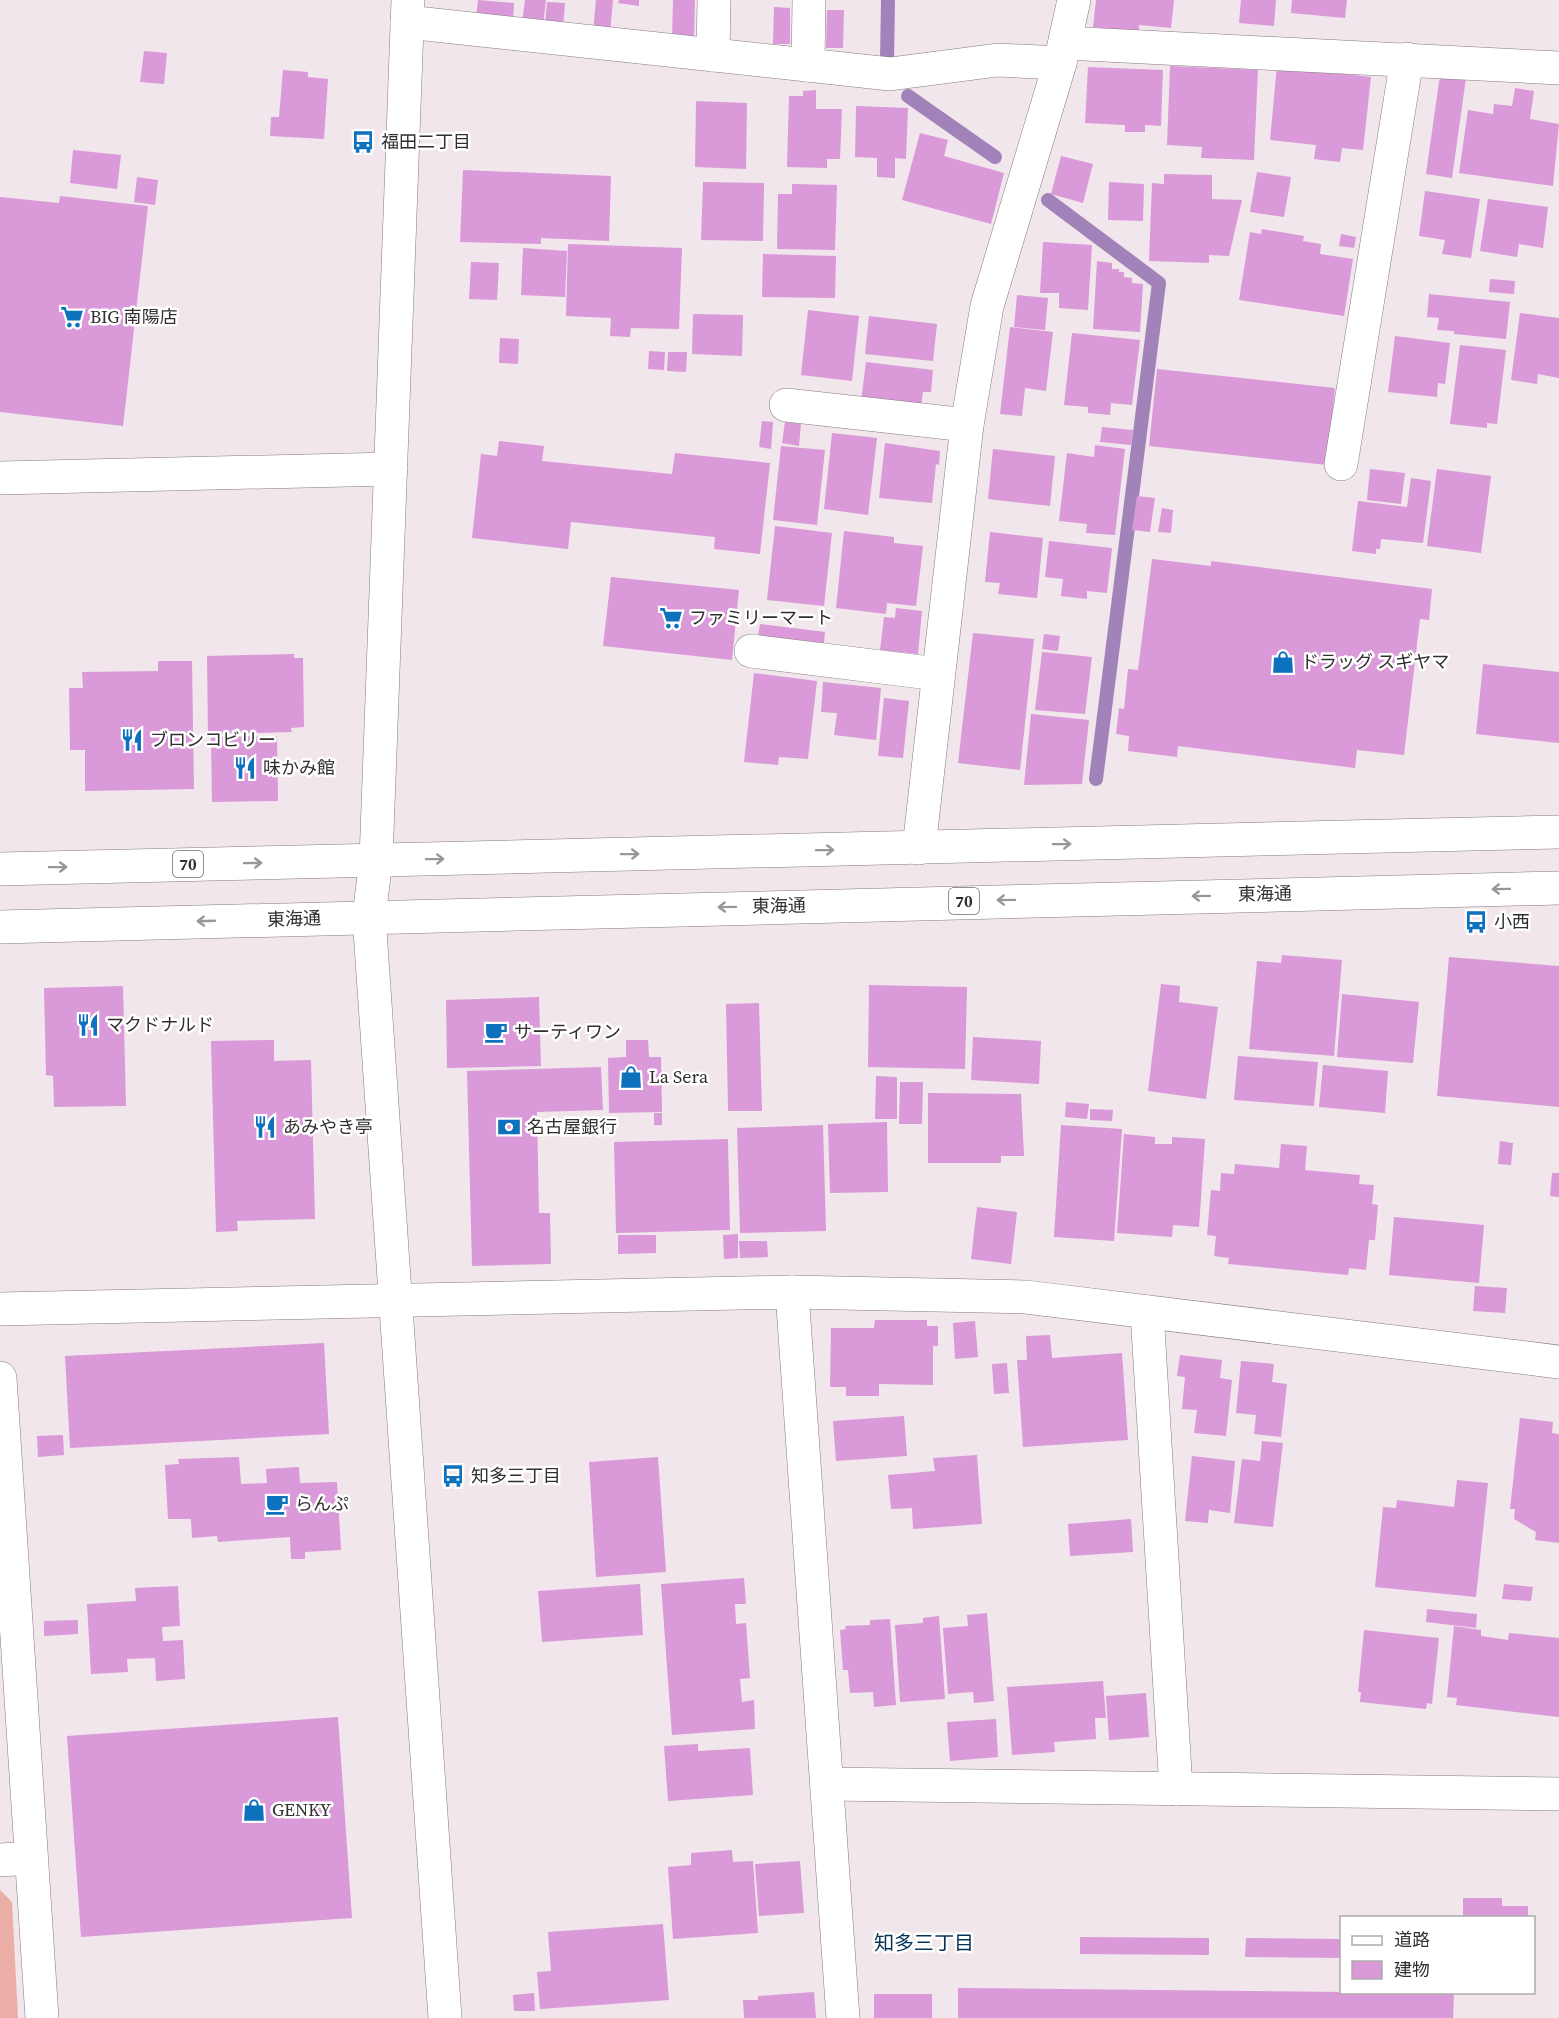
<svg xmlns="http://www.w3.org/2000/svg" width="1559" height="2018" viewBox="0 0 1559 2018" font-family="'Source Serif 4','Noto Sans JP',serif">
<style>
.green{fill:#ebaea7}
.lines{fill:none;stroke-linecap:round;stroke-linejoin:round}
.stream{stroke:#a183b9;stroke-width:14}
.building{fill:#da99d8}
.minor-casing{stroke:#857b80;stroke-width:34}
.major-casing{stroke:#857b80;stroke-width:34}
.minor{stroke:#fff;stroke-width:33}
.major{stroke:#fff;stroke-width:33}
.oneway{stroke:#999698}
.labels{text-anchor:middle;stroke-width:5;stroke-linejoin:round;paint-order:stroke}
.shield{fill:#fff;stroke:#706d6e;stroke-width:1.5}
.shield-label{font-size:16px;font-weight:bold;fill:#332e30}
.poi-label{font-size:18px;fill:#332e30;stroke:#fff;text-anchor:start}
.street-label{font-size:18px;fill:#332e30;stroke:#fff}
.neighbourhood-label{font-size:20px;fill:#043155;stroke:#fff}
</style>
<rect width="100%" height="100%" fill="#f1e6eb"/>
<!-- green -->
<polygon class="green" points="0,1890 12,1902 18,2018 0,2018"/>
<g class="lines">
<!-- stream -->
<g class="stream">
<polyline points="887,61 888,0"/>
<polyline points="908,96 995,157"/>
<polyline points="1048,200 1159,283 1096,779"/>
</g>
</g>
<!-- building -->
<g class="building">
<polygon points="478,0 514,3 513,19 476,16"/>
<polygon points="525,0 546,0 543,25 522,23"/>
<polygon points="596,0 613,0 610,33 593,31"/>
<polygon points="619,0 639,0 639,6 618,3"/>
<polygon points="673,0 695,0 694,39 672,39"/>
<polygon points="1096,0 1174,0 1171,28 1139,25 1139,32 1093,27"/>
<polygon points="1241,0 1276,0 1274,26 1239,23"/>
<polygon points="1292,0 1347,0 1345,18 1291,13"/>
<polygon points="547,2 565,3 563,27 545,25"/>
<polygon points="774,7 790,8 790,44 773,44"/>
<polygon points="827,10 844,10 843,48 826,48"/>
<polygon points="144,51 167,53 164,84 140,82"/>
<polygon points="1170,66 1258,70 1254,160 1201,158 1202,147 1167,145"/>
<polygon points="1277,66 1371,77 1363,150 1342,148 1340,162 1314,159 1316,145 1270,140"/>
<polygon points="1088,67 1163,70 1161,126 1145,125 1145,132 1125,132 1125,125 1085,123"/>
<polygon points="283,70 308,72 308,77 328,79 324,139 270,136 271,117 279,117"/>
<polygon points="1440,75 1466,78 1452,178 1426,174"/>
<polygon points="1515,88 1534,91 1530,119 1559,124 1553,186 1459,173 1468,110 1493,114 1494,104 1512,106"/>
<polygon points="816,90 816,109 842,109 840,159 827,159 827,168 787,167 789,96 803,96 803,91"/>
<polygon points="696,101 747,103 746,169 695,167"/>
<polygon points="856,106 908,108 906,159 895,158 895,178 877,177 877,158 855,157"/>
<polygon points="920,133 948,140 944,156 1004,173 991,224 902,200"/>
<polygon points="73,150 121,155 117,189 70,183"/>
<polygon points="1061,156 1093,164 1083,203 1051,194"/>
<polygon points="463,170 611,176 609,241 541,238 541,244 460,242"/>
<polygon points="1257,172 1291,177 1284,217 1250,212"/>
<polygon points="1164,174 1212,175 1212,199 1242,200 1229,256 1209,255 1209,263 1149,261 1152,183 1164,184"/>
<polygon points="137,177 158,180 155,205 134,202"/>
<polygon points="703,182 764,183 763,241 701,240"/>
<polygon points="1109,182 1144,184 1143,221 1108,220"/>
<polygon points="792,184 837,185 835,250 777,249 778,194 792,194"/>
<polygon points="1425,191 1480,199 1471,258 1442,254 1445,240 1419,236"/>
<polygon points="60,196 148,206 123,426 0,412 0,197 59,203"/>
<polygon points="1488,199 1548,207 1543,248 1519,244 1517,257 1480,251"/>
<polygon points="1262,229 1304,236 1303,241 1321,244 1320,254 1353,259 1344,316 1239,300 1250,232 1261,234"/>
<polygon points="1341,234 1356,237 1354,248 1339,246"/>
<polygon points="1043,242 1092,245 1088,310 1059,308 1059,293 1040,293"/>
<polygon points="568,244 682,248 679,329 631,328 630,337 610,336 611,318 566,316"/>
<polygon points="523,248 567,251 565,297 521,295"/>
<polygon points="763,254 836,256 835,298 762,297"/>
<polygon points="1097,261 1112,263 1112,269 1119,269 1119,272 1124,272 1124,277 1132,278 1132,283 1143,284 1140,332 1093,329"/>
<polygon points="471,262 499,263 497,300 469,299"/>
<polygon points="1490,279 1515,281 1514,294 1489,292"/>
<polygon points="1429,294 1510,302 1506,339 1454,334 1454,331 1437,330 1439,318 1427,317"/>
<polygon points="1017,295 1048,298 1045,330 1014,327"/>
<polygon points="808,310 859,316 852,381 801,375"/>
<polygon points="1520,313 1559,318 1559,378 1538,374 1537,384 1511,380"/>
<polygon points="693,314 743,315 742,356 692,354"/>
<polygon points="869,316 937,324 933,361 865,354"/>
<polygon points="1010,327 1053,332 1046,391 1025,388 1022,416 1000,414"/>
<polygon points="1072,333 1140,340 1132,405 1111,403 1110,415 1088,413 1088,407 1064,405"/>
<polygon points="1395,336 1450,343 1445,384 1438,383 1437,397 1388,392"/>
<polygon points="500,338 519,339 518,364 499,363"/>
<polygon points="1460,345 1506,350 1497,424 1487,423 1487,428 1450,424"/>
<polygon points="649,351 665,352 664,370 648,369"/>
<polygon points="668,352 687,352 686,372 667,371"/>
<polygon points="866,362 933,370 931,392 923,392 921,407 861,401"/>
<polygon points="1157,369 1335,388 1327,465 1149,446"/>
<polygon points="762,421 773,422 771,449 759,447"/>
<polygon points="785,422 801,424 799,446 782,443"/>
<polygon points="1102,427 1133,430 1131,445 1100,442"/>
<polygon points="832,433 877,438 868,515 824,509"/>
<polygon points="499,441 544,446 542,461 672,474 675,453 770,463 760,554 714,549 715,537 571,522 568,549 472,538 481,454 497,456"/>
<polygon points="885,443 940,451 939,465 936,464 932,503 879,498"/>
<polygon points="1095,445 1125,449 1115,535 1086,533 1087,524 1059,521 1067,453 1094,457"/>
<polygon points="781,446 825,450 817,525 773,520"/>
<polygon points="993,449 1055,456 1050,506 988,499"/>
<polygon points="1370,469 1405,473 1401,504 1367,500"/>
<polygon points="1437,469 1491,476 1481,553 1427,546"/>
<polygon points="1411,478 1431,481 1423,543 1381,539 1380,549 1376,549 1376,554 1352,551 1358,501 1407,507"/>
<polygon points="1137,496 1155,498 1150,532 1132,530"/>
<polygon points="1162,508 1173,510 1171,533 1158,532"/>
<polygon points="775,526 832,533 824,606 767,600"/>
<polygon points="844,531 894,537 894,543 923,546 916,606 887,603 886,614 836,608"/>
<polygon points="990,532 1043,538 1037,598 998,594 1000,583 985,582"/>
<polygon points="1049,541 1112,548 1107,593 1087,591 1087,599 1061,596 1063,579 1045,577"/>
<polygon points="1152,559 1211,566 1211,561 1432,589 1429,620 1420,619 1404,755 1357,750 1355,768 1178,746 1177,757 1128,751 1129,736 1116,734 1119,708 1124,709 1128,669 1138,670"/>
<polygon points="611,577 739,590 732,660 603,646"/>
<polygon points="896,608 922,611 918,654 880,650 884,617 895,618"/>
<polygon points="760,624 825,632 824,643 758,636"/>
<polygon points="973,633 1034,639 1020,770 958,763"/>
<polygon points="1044,634 1060,636 1058,651 1042,649"/>
<polygon points="1042,652 1092,657 1085,714 1035,710"/>
<polygon points="294,654 294,658 303,658 304,727 291,728 292,732 208,734 207,656"/>
<polygon points="158,661 192,661 194,789 85,791 85,750 70,750 69,688 83,688 82,672 158,671"/>
<polygon points="1483,664 1559,672 1559,743 1476,734"/>
<polygon points="754,673 817,681 808,759 779,757 778,765 744,762"/>
<polygon points="823,682 881,688 876,740 834,735 837,713 821,712"/>
<polygon points="884,698 909,701 903,758 878,756"/>
<polygon points="1031,714 1089,720 1082,784 1024,785"/>
<polygon points="277,736 278,801 212,802 211,737"/>
<polygon points="1282,955 1342,960 1334,1056 1249,1049 1257,961 1281,963"/>
<polygon points="1449,957 1559,966 1559,1107 1437,1096"/>
<polygon points="1161,984 1180,986 1179,1002 1218,1007 1206,1099 1148,1091"/>
<polygon points="869,985 967,987 965,1069 868,1067"/>
<polygon points="123,986 126,1106 54,1107 53,1076 46,1075 44,988"/>
<polygon points="1342,994 1419,1002 1413,1063 1337,1057"/>
<polygon points="539,997 541,1066 447,1068 446,1000"/>
<polygon points="759,1003 762,1111 728,1111 726,1004"/>
<polygon points="973,1037 1041,1041 1039,1084 971,1080"/>
<polygon points="274,1040 274,1061 311,1060 315,1219 237,1221 238,1231 216,1232 211,1041"/>
<polygon points="626,1040 648,1040 649,1057 661,1057 662,1112 609,1113 608,1058 626,1057"/>
<polygon points="1238,1056 1318,1062 1314,1106 1234,1100"/>
<polygon points="1323,1065 1388,1071 1385,1113 1319,1107"/>
<polygon points="601,1067 603,1110 537,1112 539,1213 550,1213 551,1264 472,1266 467,1071"/>
<polygon points="876,1076 897,1077 897,1119 875,1119"/>
<polygon points="900,1082 923,1082 922,1124 899,1124"/>
<polygon points="928,1093 1021,1094 1024,1156 1001,1156 1001,1163 928,1163"/>
<polygon points="1066,1102 1089,1104 1087,1119 1065,1117"/>
<polygon points="1090,1109 1113,1110 1112,1121 1090,1120"/>
<rect x="654" y="1113" width="8" height="12"/>
<polygon points="887,1122 888,1192 830,1193 828,1124"/>
<polygon points="823,1125 826,1231 740,1233 737,1128"/>
<polygon points="1061,1125 1122,1129 1114,1241 1054,1237"/>
<polygon points="1124,1134 1155,1137 1155,1144 1172,1144 1172,1137 1205,1139 1199,1227 1173,1225 1172,1237 1117,1233"/>
<polygon points="728,1139 730,1230 616,1233 614,1142"/>
<polygon points="1500,1141 1513,1143 1511,1165 1498,1164"/>
<polygon points="1281,1144 1307,1146 1305,1170 1360,1175 1359,1184 1374,1185 1372,1204 1378,1205 1375,1240 1369,1240 1366,1270 1349,1268 1348,1275 1228,1264 1229,1258 1214,1256 1216,1236 1207,1235 1211,1190 1220,1191 1221,1173 1234,1174 1235,1164 1279,1168"/>
<polygon points="1552,1173 1559,1173 1559,1197 1550,1196"/>
<polygon points="977,1207 1017,1212 1011,1264 971,1259"/>
<polygon points="1394,1217 1484,1225 1479,1283 1389,1275"/>
<polygon points="738,1234 738,1258 724,1259 723,1235"/>
<polygon points="618,1235 656,1235 656,1253 618,1254"/>
<polygon points="739,1241 767,1241 768,1257 740,1258"/>
<polygon points="1475,1286 1507,1288 1505,1313 1473,1311"/>
<polygon points="875,1320 927,1320 927,1326 938,1326 938,1346 933,1346 933,1385 879,1384 879,1396 846,1396 846,1387 830,1387 831,1328 874,1328"/>
<polygon points="975,1321 978,1357 955,1359 953,1323"/>
<polygon points="1050,1335 1052,1358 1122,1353 1128,1440 1023,1447 1017,1360 1027,1360 1026,1336"/>
<polygon points="324,1343 329,1434 70,1448 65,1356"/>
<polygon points="1180,1355 1222,1360 1220,1378 1232,1380 1226,1436 1194,1433 1197,1410 1182,1409 1185,1377 1177,1376"/>
<polygon points="1241,1361 1274,1364 1272,1382 1287,1384 1281,1437 1254,1434 1256,1415 1236,1413"/>
<polygon points="1007,1363 1009,1393 994,1394 992,1364"/>
<polygon points="904,1416 907,1456 836,1461 833,1421"/>
<polygon points="1520,1418 1553,1422 1552,1433 1559,1434 1559,1543 1535,1540 1536,1532 1514,1519 1515,1509 1510,1509"/>
<polygon points="63,1435 64,1455 38,1457 37,1436"/>
<polygon points="1262,1441 1283,1443 1273,1527 1234,1523 1242,1459 1260,1461"/>
<polygon points="977,1455 982,1524 913,1529 912,1508 891,1509 888,1475 935,1471 933,1458"/>
<polygon points="1192,1456 1235,1461 1230,1513 1209,1510 1208,1523 1185,1521"/>
<polygon points="239,1457 241,1484 267,1483 266,1469 299,1467 300,1483 337,1482 341,1550 305,1552 305,1559 291,1559 290,1537 218,1542 217,1536 192,1538 191,1519 168,1519 165,1465 179,1464 178,1459"/>
<polygon points="658,1457 666,1572 596,1577 589,1462"/>
<polygon points="1457,1480 1488,1483 1476,1597 1375,1587 1383,1507 1396,1508 1397,1500 1454,1507"/>
<polygon points="1131,1519 1133,1552 1070,1556 1068,1524"/>
<polygon points="744,1578 746,1604 735,1604 736,1624 746,1623 750,1678 740,1679 742,1702 754,1700 755,1729 672,1735 661,1584"/>
<polygon points="640,1584 643,1635 542,1642 538,1591"/>
<polygon points="1504,1584 1533,1587 1531,1601 1502,1599"/>
<polygon points="178,1586 180,1626 162,1627 163,1641 183,1640 185,1679 156,1681 155,1658 127,1659 128,1672 91,1674 87,1604 136,1601 135,1588"/>
<polygon points="1427,1609 1477,1614 1476,1628 1426,1622"/>
<polygon points="987,1613 994,1701 974,1703 973,1692 948,1694 943,1628 968,1626 967,1615"/>
<polygon points="939,1616 945,1699 900,1702 895,1625 923,1623 923,1618"/>
<polygon points="890,1619 896,1705 874,1707 873,1692 850,1693 848,1670 843,1670 840,1630 846,1629 845,1626 870,1625 870,1620"/>
<polygon points="78,1620 78,1634 44,1636 44,1621"/>
<polygon points="1454,1626 1481,1630 1481,1636 1508,1640 1509,1633 1559,1638 1559,1717 1456,1705 1457,1698 1447,1697"/>
<polygon points="1364,1630 1439,1638 1432,1704 1427,1703 1426,1709 1360,1702 1361,1692 1358,1692"/>
<polygon points="1103,1681 1106,1718 1095,1718 1096,1739 1054,1742 1055,1752 1012,1755 1007,1687"/>
<polygon points="1146,1693 1149,1737 1109,1740 1106,1696"/>
<polygon points="338,1717 352,1918 81,1937 67,1736"/>
<polygon points="996,1719 998,1757 950,1761 947,1722"/>
<polygon points="698,1744 698,1751 750,1748 753,1795 668,1801 664,1746"/>
<polygon points="732,1850 733,1862 753,1861 758,1933 673,1939 668,1867 691,1865 691,1853"/>
<polygon points="800,1861 804,1913 759,1916 755,1864"/>
<polygon points="1463,1898 1502,1898 1502,1906 1528,1906 1528,1918 1463,1918"/>
<polygon points="663,1924 669,2000 540,2009 537,1972 551,1971 548,1932"/>
<polygon points="1080,1937 1209,1938 1209,1955 1080,1954"/>
<polygon points="1246,1938 1342,1939 1342,1958 1245,1957"/>
<polygon points="958,1988 1454,1993 1453,2018 958,2018"/>
<polygon points="814,1992 816,2018 744,2018 743,2000 758,2000 758,1996"/>
<polygon points="534,1993 535,2011 514,2011 513,1995"/>
<rect x="874" y="1994" width="58" height="24"/>
</g>
<g class="lines">
<!-- minor casing -->
<g class="minor-casing">
<g id="minor">
<polyline points="408,0 376,860 369,916 445,2018"/>
<polyline points="407,22 890,74 998,60 1060,63"/>
<polyline points="1065,43 1559,68"/>
<polyline points="713,55 714,0"/>
<polyline points="808,65 809,0"/>
<polyline points="786,405 967,425"/>
<polyline points="1341,464 1407,59"/>
<polyline points="0,478 391,469"/>
<polyline points="751,651 938,674"/>
<polyline points="919,848 967,425 987,306 1060,63 1074,0"/>
<polyline points="792,1292 843,2018"/>
<polyline points="0,1309 792,1292 1026,1297 1559,1362"/>
<polyline points="1147,1312 1176,1789"/>
<polyline points="0,1378 42,2018"/>
<polyline points="827,1784 1559,1794"/>
<polyline points="0,1860 31,1858"/>
</g>
</g>
<!-- major casing -->
<g class="major-casing">
<g id="major">
<polyline points="0,869 1559,832"/>
<polyline points="0,927 1559,888"/>
</g>
</g>
<!-- minor -->
<use href="#minor" class="minor"/>
<!-- major -->
<use href="#major" class="major"/>
</g>
<!-- one-way arrows -->
<defs><path id="oneway-shaft" d="M-6 0H5M1.5-3L5.5 0L1.5 3" fill="none" stroke-width="1.6" stroke-linecap="round" stroke-linejoin="round" transform="scale(1.5)"/></defs>
<g class="oneway">
<use href="#oneway-shaft" transform="translate(1062 844) rotate(-1)"/>
<use href="#oneway-shaft" transform="translate(825 850) rotate(-1)"/>
<use href="#oneway-shaft" transform="translate(630 854) rotate(-1)"/>
<use href="#oneway-shaft" transform="translate(435 859) rotate(-1)"/>
<use href="#oneway-shaft" transform="translate(253 863) rotate(-1)"/>
<use href="#oneway-shaft" transform="translate(58 867) rotate(-1)"/>
<use href="#oneway-shaft" transform="translate(1501 889) rotate(179)"/>
<use href="#oneway-shaft" transform="translate(1201 896) rotate(179)"/>
<use href="#oneway-shaft" transform="translate(1006 900) rotate(179)"/>
<use href="#oneway-shaft" transform="translate(727 907) rotate(179)"/>
<use href="#oneway-shaft" transform="translate(206 921) rotate(178)"/>
</g>
<!-- icons -->
<defs>
<g id="bus-bare" transform="scale(1.8)"><path d="M-5-6H5V4H4V6H2V4H-2V6H-4V4H-5ZM-3.5-4V0h7V-4ZM-3.5 1.2v1.5H-2V1.2ZM2 1.2v1.5H3.5V1.2Z" fill="#0d71bd" stroke="#fff" stroke-width="2.5" paint-order="stroke"/></g>
<g id="supermarket-bare" transform="scale(1.8)"><path d="M-6-5.5h2.5l.6 2H6L4.5 2H-2.5L-4.4-4H-6ZM-1.5 3.2a1.3 1.3 0 1 0 .1 0ZM3 3.2a1.3 1.3 0 1 0 .1 0Z" fill="#0d71bd" stroke="#fff" stroke-width="2.5" paint-order="stroke"/></g>
<g id="shop-bare" transform="scale(1.8)"><path d="M-5-2.5h2.3a2.7 3.5 0 0 1 5.4 0H5L5.5 6h-11ZM-1.5-2.5h3a1.5 2.3 0 0 0-3 0Z" fill="#0d71bd" stroke="#fff" stroke-width="2.5" paint-order="stroke"/></g>
<g id="restaurant-bare" transform="scale(1.8)"><path d="M-5-6h1v4h1v-4h1v4h1v-4h1v5L-1.5 .5V6h-2V.5L-5-1ZM5-6V6H3V1.5H1.5Q1.5-4 5-6Z" fill="#0d71bd" stroke="#fff" stroke-width="2.5" paint-order="stroke"/></g>
<g id="cafe-bare" transform="scale(1.8)"><path d="M-5.5-4.5H6V0H3Q3 3.5 0 3.5H-2.5Q-5.5 3.5-5.5 0ZM3-3.2v2h1.7v-2ZM-6 4.5H4V6H-6Z" fill="#0d71bd" stroke="#fff" stroke-width="2.5" paint-order="stroke"/></g>
<g id="bank-bare" transform="scale(1.8)"><path d="M-6-4H6V4H-6ZM0-2.3a2.3 2.3 0 1 0 0 4.6a2.3 2.3 0 1 0 0-4.6Z" fill="#0d71bd" stroke="#fff" stroke-width="2.5" paint-order="stroke"/></g>
</defs>
<g fill-rule="evenodd">
<use href="#bus-bare" x="363" y="142"/>
<use href="#supermarket-bare" x="72" y="317"/>
<use href="#supermarket-bare" x="671" y="618"/>
<use href="#shop-bare" x="1283" y="662"/>
<use href="#restaurant-bare" x="132" y="740"/>
<use href="#restaurant-bare" x="245" y="768"/>
<use href="#bus-bare" x="1476" y="922"/>
<use href="#restaurant-bare" x="88" y="1025"/>
<use href="#cafe-bare" x="496" y="1032"/>
<use href="#shop-bare" x="631" y="1077"/>
<use href="#restaurant-bare" x="265" y="1127"/>
<use href="#bank-bare" x="509" y="1127"/>
<use href="#bus-bare" x="453" y="1476"/>
<use href="#cafe-bare" x="277" y="1504"/>
<use href="#shop-bare" x="254" y="1810"/>
</g>
<g class="labels">
<!-- shield labels -->
<g class="shield">
<rect x="173" y="851" width="30" height="26" rx="4.5"/>
<rect x="949" y="888" width="30" height="26" rx="4.5"/>
</g>
<g class="shield-label">
<text x="188" y="870">70</text>
<text x="964" y="907">70</text>
</g>
<!-- poi labels -->
<g class="poi-label">
<text x="381" y="148">福田二丁目</text>
<text x="90" y="323">BIG 南陽店</text>
<text x="689" y="624">ファミリーマート</text>
<text x="1301" y="668">ドラッグ スギヤマ</text>
<text x="150" y="746">ブロンコビリー</text>
<text x="263" y="774">味かみ館</text>
<text x="1494" y="928">小西</text>
<text x="106" y="1031">マクドナルド</text>
<text x="514" y="1038">サーティワン</text>
<text x="649" y="1083">La Sera</text>
<text x="283" y="1133">あみやき亭</text>
<text x="527" y="1133">名古屋銀行</text>
<text x="471" y="1482">知多三丁目</text>
<text x="295" y="1510">らんぷ</text>
<text x="272" y="1816">GENKY</text>
</g>
<!-- street labels -->
<g class="street-label">
<text transform="translate(1265 894) rotate(-1)" y="6">東海通</text>
<text transform="translate(779 906) rotate(-1)" y="6">東海通</text>
<text transform="translate(294 919) rotate(-2)" y="6">東海通</text>
</g>
<!-- neighbourhood labels -->
<g class="neighbourhood-label">
<text x="924" y="1950">知多三丁目</text>
</g>
</g>
<!-- legend -->
<rect x="1340" y="1916" width="195" height="78" fill="#ffffff" stroke="#adabac" stroke-width="1.5"/>
<rect x="1352" y="1936" width="30" height="9" fill="#ffffff" stroke="#adabac" stroke-width="1.5"/>
<text x="1394" y="1946" font-size="18" fill="#332e30">道路</text>
<rect x="1352" y="1961" width="30" height="18" fill="#da99d8" stroke="#adabac" stroke-width="1.5"/>
<text x="1394" y="1976" font-size="18" fill="#332e30">建物</text>
</svg>
